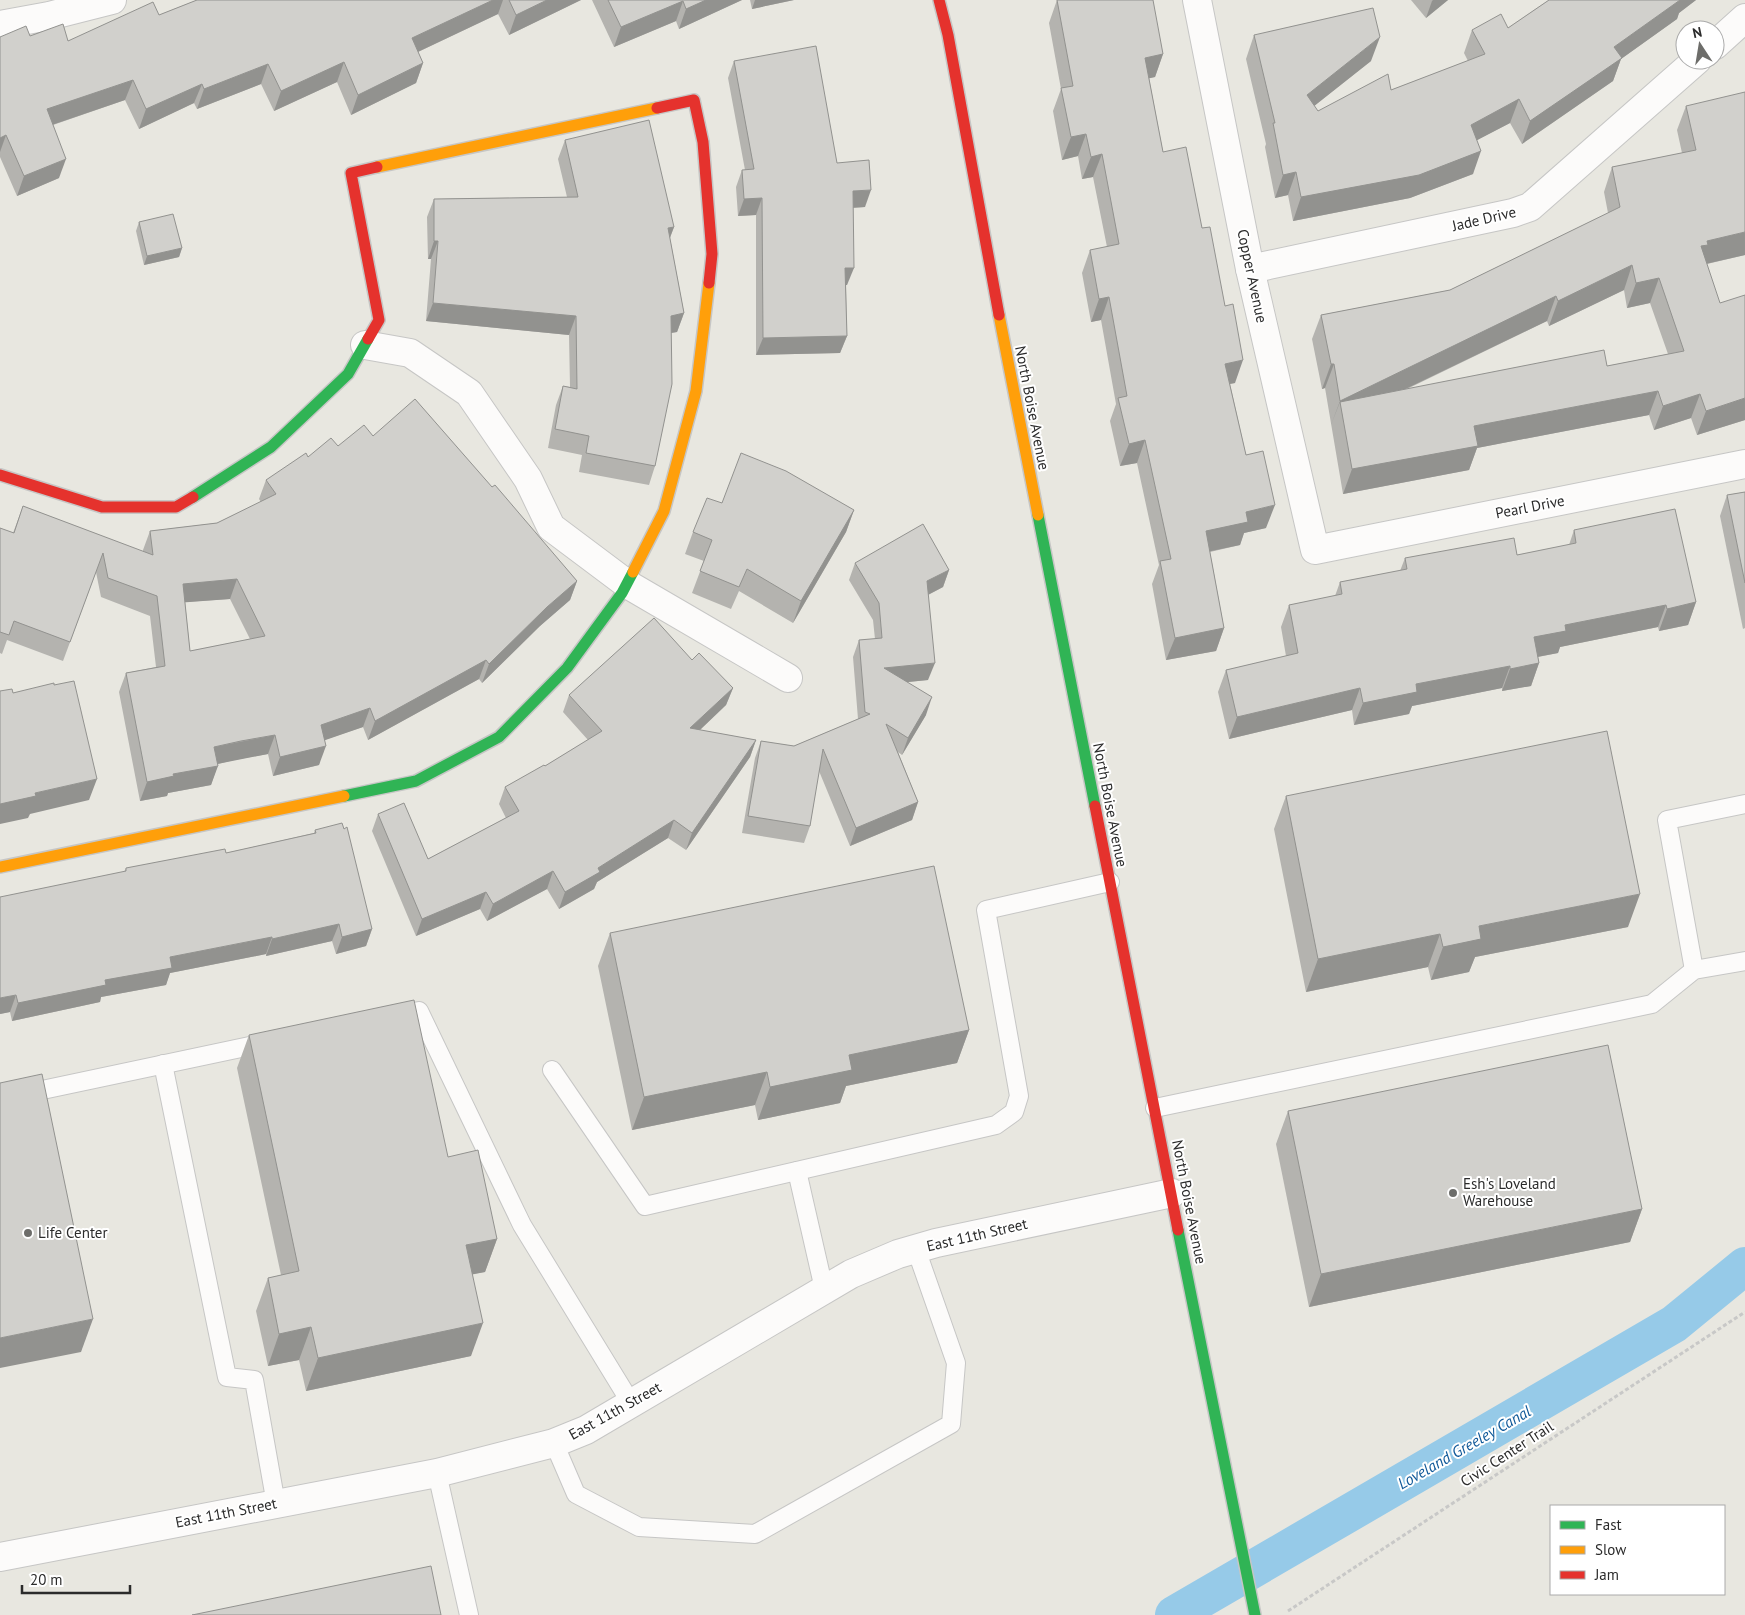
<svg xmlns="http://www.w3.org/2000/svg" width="1745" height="1615" viewBox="0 0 1745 1615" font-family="'PT Sans',sans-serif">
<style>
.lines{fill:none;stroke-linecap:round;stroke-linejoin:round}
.canal{stroke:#96cae8;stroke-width:38}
.lane-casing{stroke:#c6c6c5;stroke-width:20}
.street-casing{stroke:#c6c6c5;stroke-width:30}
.fast-casing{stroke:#c6c6c5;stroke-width:14}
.slow-casing{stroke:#c6c6c5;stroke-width:14}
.jam-casing{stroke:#c6c6c5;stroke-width:14}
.path{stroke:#c8c8c7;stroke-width:3;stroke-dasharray:4 2.5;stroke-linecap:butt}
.lane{stroke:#fcfbfa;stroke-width:18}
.street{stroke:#fcfbfa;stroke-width:28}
.fast{stroke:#30b455;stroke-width:11}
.slow{stroke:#ff9f0a;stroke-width:11}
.jam{stroke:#e5322d;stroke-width:11}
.wall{fill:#b4b3af;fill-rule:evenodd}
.shaded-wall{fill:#92928f}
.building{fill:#d1d0cc;stroke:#92928f;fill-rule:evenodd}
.poi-dot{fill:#6d6d6a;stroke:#fff;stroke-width:2}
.labels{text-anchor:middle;stroke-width:4;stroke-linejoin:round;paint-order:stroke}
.street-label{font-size:15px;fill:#2b2b2b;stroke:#fff}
.poi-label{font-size:15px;fill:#2b2b2b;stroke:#fff;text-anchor:start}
.water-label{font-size:16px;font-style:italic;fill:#105999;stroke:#fff}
</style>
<rect width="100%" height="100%" fill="#e8e7e0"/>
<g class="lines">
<!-- canal -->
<polyline class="canal" points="1174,1615 1674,1324 1745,1266"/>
<!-- lane casing -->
<g class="lane-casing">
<g id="lane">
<polyline points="1694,970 1667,820 1745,804"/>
<polyline points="394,1016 419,1011 522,1225 631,1403"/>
<polyline points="163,1064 227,1377 254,1380 276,1504"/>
<polyline points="552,1070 645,1206 996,1125 1014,1112 1019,1096 986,910 1110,882"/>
<polyline points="0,1099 269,1042"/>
<polyline points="1155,1108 1652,1004 1694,970 1745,961"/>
<polyline points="797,1171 824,1289"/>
<polyline points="554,1443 576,1494 639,1527 755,1534 951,1424 956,1363 916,1249"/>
<polyline points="437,1473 469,1615"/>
</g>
</g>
<!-- street casing -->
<g class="street-casing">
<g id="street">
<polyline points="1197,0 1250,269 1315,550 1745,464"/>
<polyline points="0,25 49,16 112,0"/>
<polyline points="1715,45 1745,18"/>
<polyline points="1250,269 1513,213 1530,207 1697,60"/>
<polyline points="365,345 410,353 469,393 528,479 551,527 627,584 788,678"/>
<polyline points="0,1557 437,1473 554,1443 586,1430 851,1274 898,1254 936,1243 1172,1193"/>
</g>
</g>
<!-- fast casing -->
<g class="fast-casing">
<g id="fast">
<polyline points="193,497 271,447 348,374 368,339"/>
<polyline points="1038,515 1095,806"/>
<polyline points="344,796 416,781 499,737 567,668 622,593 633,572"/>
<polyline points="1178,1230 1255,1615"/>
</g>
</g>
<!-- slow casing -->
<g class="slow-casing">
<g id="slow">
<polyline points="377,167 657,108"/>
<polyline points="999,315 1038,515"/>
<polyline points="633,572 664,511 696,391 709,283"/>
<polyline points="0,867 344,796"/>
</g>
</g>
<!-- jam casing -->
<g class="jam-casing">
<g id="jam">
<polyline points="939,0 948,35 999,315"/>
<polyline points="657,108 694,100 703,142 712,254 709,283"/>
<polyline points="368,339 379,320 351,173 377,167"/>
<polyline points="0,475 102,507 176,507 193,497"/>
<polyline points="1095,806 1178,1230"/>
</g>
</g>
<!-- path -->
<polyline class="path" points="1288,1611 1745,1312"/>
<!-- lane -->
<use href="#lane" class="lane"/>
<!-- street -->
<use href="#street" class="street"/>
<!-- fast -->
<use href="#fast" class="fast"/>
<!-- slow -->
<use href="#slow" class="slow"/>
<!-- jam -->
<use href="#jam" class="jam"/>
</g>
<!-- wall -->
<g class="wall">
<polygon points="197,0 581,0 509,35 498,14 418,52 423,63 416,83 351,115 337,82 274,111 261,84 197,109 194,103 139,129 125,100 53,125 59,178 17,196 0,157 0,37 30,36 68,41 159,15"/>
<polygon points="592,0 742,0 679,29 676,21 614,47"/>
<polygon points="750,0 794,0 752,9"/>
<polygon points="1057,0 1163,54 1155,77 1149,78 1163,152 1202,228 1235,383 1230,384 1246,455 1266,528 1244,533 1240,545 1210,552 1224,628 1216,651 1166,660 1152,584 1159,565 1137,463 1120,466 1110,421 1116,404 1101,320 1091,322 1082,273 1090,250 1107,247 1093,177 1082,179 1078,156 1062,160 1053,111 1061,89 1049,23"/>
<polygon points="1411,0 1448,0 1426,18"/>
<polygon points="1549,0 1696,0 1679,13 1677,19 1621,59 1613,81 1522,144 1510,123 1477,140 1473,174 1410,198 1293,221 1288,195 1275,198 1265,147 1266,144 1246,59 1254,35 1371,61 1314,106 1318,111 1391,90 1468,61 1464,53 1472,30 1508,28"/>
<polygon points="734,61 837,163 865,207 853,208 847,285 846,285 847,336 840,353 756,355 756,215 738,216 736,187 742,170 745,170 728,78"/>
<path d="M1686,106l59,149 -38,9 38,156 -48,15 -6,-17 -37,12 -5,-15 -172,33 -8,22 -126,24 -18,-106 -3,1 -10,-50 9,-24 129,-25 158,-77 -4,-21 8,-25 70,-14 -5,-23zM1624,290l3,18 23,-5 18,51 -61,12 -200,23 140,-68 2,5z"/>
<polygon points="565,140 674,227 670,238 684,313 677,332 671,333 655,466 649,485 579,472 582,455 548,448 556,405 563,386 570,387 569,335 426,321 431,259 428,259 427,217 434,199 567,197 558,159"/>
<polygon points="139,222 182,248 179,257 144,265 136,231"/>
<path d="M373,436l119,51 85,94 -7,19 -30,26 -58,57 -3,-4 -111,61 -5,-13 -39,13 -5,25 -46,11 -5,-22 -34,6 -16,4 -7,21 -43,8 -1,3 -27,5 -21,-109 7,-19 30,-6 -6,-51 -49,-19 -5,-25 -33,89 -56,-21 -5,14 -2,-1v-125l13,5 10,-27 120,46v-2l7,-19 67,-8 44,-21 -2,-3 7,-19 42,-23 30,-11zM230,599l20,40 -60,12 -5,-49z"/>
<polygon points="1745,492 1745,628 1743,629 1720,516 1727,495"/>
<polygon points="722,503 854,510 846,532 793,623 739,591 731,609 692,593 704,561 685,554 693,532"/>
<polygon points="1574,530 1696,602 1688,625 1659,631 1658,627 1560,647 1558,653 1538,657 1539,663 1531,686 1502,691 1502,688 1412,706 1409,714 1354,725 1352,710 1229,739 1218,692 1226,670 1286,656 1281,627 1289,605 1335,596 1340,582 1400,571 1405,558 1517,555 1569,545"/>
<polygon points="855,563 949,570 943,587 928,595 928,680 908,682 926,715 902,755 898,752 918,802 912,820 850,846 819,771 810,826 804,843 742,833 755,758 761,741 794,746 858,719 853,657 859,640 875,639 873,620 849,580"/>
<polygon points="692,660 733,688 726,705 700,730 756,740 750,757 686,850 668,838 597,882 594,889 559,909 547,889 487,921 480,909 416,936 372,831 378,814 428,859 506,818 499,804 505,787 545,766 588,740 563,712 569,695"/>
<polygon points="1286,796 1628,927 1475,957 1469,972 1431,980 1428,967 1306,992 1274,829"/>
<polygon points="315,830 372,929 366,946 336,954 332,941 266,956 266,954 170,973 166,985 101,997 100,1002 12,1021 10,1012 0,1014 124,872 126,868 226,853 314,833"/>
<polygon points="610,933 969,1030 957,1063 846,1086 840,1103 758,1120 755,1105 632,1130 598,966"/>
<polygon points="249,1035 448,1157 497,1239 485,1272 472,1274 471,1356 306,1391 299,1360 268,1366 256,1311 268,1278 281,1275 237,1068"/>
<polygon points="1288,1111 1642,1209 1630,1242 1309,1307 1276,1144"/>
</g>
<!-- shaded-wall -->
<g class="shaded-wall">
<polygon points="493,0 503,0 498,14 405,58 412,38"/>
<polygon points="547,0 581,0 509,35 516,15"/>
<polygon points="706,0 742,0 679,29 686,9"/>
<polygon points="755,0 794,0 752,9"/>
<polygon points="1433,0 1448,0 1426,18 1432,1"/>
<polygon points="1680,0 1696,0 1679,13 1677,19 1621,59 1613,81 1522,144 1530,121 1614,47"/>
<polygon points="683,1 676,21 614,47 621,27"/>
<polygon points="1380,37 1371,61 1299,118 1307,95"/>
<polygon points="1163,54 1155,77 1137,81 1145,58"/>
<polygon points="344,62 337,82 274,111 281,91"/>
<polygon points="423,63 416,83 351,115 358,95"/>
<polygon points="268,64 261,84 197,109 204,89"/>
<polygon points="133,80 125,100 40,129 47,109"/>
<polygon points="202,84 194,103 139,129 146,109"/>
<polygon points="1519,99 1510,123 1462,148 1471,125"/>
<polygon points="1086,134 1078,156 1062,160 1071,137"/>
<polygon points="6,135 0,152 0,138"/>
<polygon points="1481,151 1473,174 1410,198 1293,221 1301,197"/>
<polygon points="1102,154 1093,177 1082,179 1091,157"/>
<polygon points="66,159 59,178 17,196 24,176"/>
<polygon points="1296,172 1288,195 1275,198 1283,175"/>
<polygon points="871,190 865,207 847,208 853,191"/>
<polygon points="762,198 756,215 738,216 744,199"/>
<polygon points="674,227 667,245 668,228"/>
<polygon points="1745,232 1745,255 1701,265 1701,246 1707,241"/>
<polygon points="434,241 438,241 431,259 428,259"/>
<polygon points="182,248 179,257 144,265 147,256"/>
<polygon points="1632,265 1624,290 1549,326 1558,301"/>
<polygon points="845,268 854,268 847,285 839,286"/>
<polygon points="1659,278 1650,303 1627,308 1636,283"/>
<polygon points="1556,296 1547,321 1343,419 1340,402 1331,425 1340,401"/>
<polygon points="1109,297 1101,320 1091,322 1099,299"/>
<polygon points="433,303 576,316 569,335 426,321"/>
<polygon points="684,313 677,332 664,334 671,316"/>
<polygon points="847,336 840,353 756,355 763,338"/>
<polygon points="1243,360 1235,383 1217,386 1225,364"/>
<polygon points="1331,364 1334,364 1325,388 1322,389"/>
<polygon points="1658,391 1649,415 1477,448 1469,470 1343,494 1352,469 1474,426"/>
<polygon points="1700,394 1691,418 1654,430 1663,406"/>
<polygon points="1745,398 1745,420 1697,435 1706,411"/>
<polygon points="1145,440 1137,463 1120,466 1129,444"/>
<polygon points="1275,505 1266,528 1244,533 1240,545 1197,554 1206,531 1246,512"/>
<polygon points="854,510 846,532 793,623 801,601"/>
<polygon points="949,570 943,587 920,599 927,581"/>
<polygon points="237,579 230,599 176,603 183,584"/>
<polygon points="577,581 570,600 540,626 482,683 489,664 547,607"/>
<polygon points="1696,602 1688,625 1659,631 1667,609"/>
<polygon points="1666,605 1658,627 1560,647 1558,653 1526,659 1534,637 1565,625"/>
<polygon points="1224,628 1216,651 1166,660 1175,638"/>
<polygon points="486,660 479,679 368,740 375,721"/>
<polygon points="935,663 928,680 878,685 884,668"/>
<polygon points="1539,663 1531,686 1502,691 1510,669"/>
<polygon points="1510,666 1502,688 1412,706 1409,714 1354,725 1363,703 1416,684"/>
<polygon points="733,688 726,705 684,745 690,728"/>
<polygon points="1360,688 1352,710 1229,739 1237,717"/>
<polygon points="932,697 926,715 902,755 908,738"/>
<polygon points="370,708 363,727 314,744 321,725"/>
<polygon points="275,735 268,754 207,766 214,747"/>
<polygon points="756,740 750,757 686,850 692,833"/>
<polygon points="326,746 319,765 273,776 280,757"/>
<polygon points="218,766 211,785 168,793 167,796 140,801 147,782 173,774"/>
<polygon points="97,779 89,800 30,814 28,818 0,824 0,804 35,793"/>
<polygon points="918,802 912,820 850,846 856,828"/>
<polygon points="674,820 668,838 597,882 594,889 559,909 565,892 598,868"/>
<polygon points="553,871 547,889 487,921 493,904"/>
<polygon points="486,892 480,909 416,936 422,919"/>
<polygon points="1640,894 1628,927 1475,957 1469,972 1431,980 1443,947 1479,926"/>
<polygon points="339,924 332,941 266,956 272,939"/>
<polygon points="372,929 366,946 336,954 342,937"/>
<polygon points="1440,934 1428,967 1306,992 1318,959"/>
<polygon points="272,937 266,954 170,973 166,985 101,997 100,1002 12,1021 18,1003 105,980 170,957"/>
<polygon points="16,995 10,1012 0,1014 0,998"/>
<polygon points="969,1030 957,1063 846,1086 840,1103 758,1120 770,1087 849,1055"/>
<polygon points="767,1072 755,1105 632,1130 644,1097"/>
<polygon points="1642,1209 1630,1242 1309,1307 1321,1274"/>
<polygon points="497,1239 485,1272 454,1278 466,1245"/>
<polygon points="93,1319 81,1352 0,1368 0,1338"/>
<polygon points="483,1323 471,1356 306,1391 318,1358"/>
<polygon points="311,1327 299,1360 268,1366 279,1334"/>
</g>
<!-- building -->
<g class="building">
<polygon points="197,0 493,0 412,38 423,63 358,95 344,62 281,91 268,64 204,89 202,84 146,109 133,80 47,109 66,159 24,176 6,135 0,138 0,37 26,26 30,36 63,24 68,41 153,2 159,15"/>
<polygon points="509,0 547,0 516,15"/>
<polygon points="608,0 706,0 686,9 683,1 621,27"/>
<polygon points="1057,0 1153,0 1163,54 1145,58 1163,152 1186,147 1202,228 1210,227 1225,306 1233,304 1243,360 1225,364 1246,455 1263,451 1275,505 1246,512 1248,522 1206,531 1224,628 1175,638 1160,561 1171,559 1145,440 1129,444 1118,398 1127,396 1109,297 1099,299 1090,250 1119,244 1102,154 1091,157 1086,134 1071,137 1061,88 1073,86"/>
<polygon points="1549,0 1680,0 1614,47 1622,58 1530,121 1519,99 1471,125 1481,151 1419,175 1301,197 1296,172 1283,175 1273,123 1275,123 1254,35 1373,8 1380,37 1307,95 1318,111 1388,74 1391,90 1485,54 1472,30 1501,14 1508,28"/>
<polygon points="816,46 837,163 869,160 871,190 853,191 854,268 845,268 847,336 763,338 762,198 744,199 742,170 754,169 734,61"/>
<polygon points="1745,92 1745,232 1707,241 1708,245 1701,246 1720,303 1745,295 1745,398 1706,411 1700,394 1663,406 1658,391 1474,426 1478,446 1352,469 1340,402 1604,350 1607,366 1684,351 1659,278 1636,283 1632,265 1558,301 1556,296 1340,401 1334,364 1331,364 1321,315 1450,290 1620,207 1612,167 1696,150 1686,106"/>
<polygon points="649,120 674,227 668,228 684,313 671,316 672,384 655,466 586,453 589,436 555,429 563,386 577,389 576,316 433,303 438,241 434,241 434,199 578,197 565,140"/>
<polygon points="173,214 182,248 147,256 139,222"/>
<path d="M415,399l77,88 3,-2 82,96 -30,26 -58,57 -3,-4 -111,61 -5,-13 -49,17 5,21 -46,11 -5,-22 -34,6 -27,6 4,19 -45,8 1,2 -27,6 -21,-109 39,-7 -8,-70 -49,-18 -5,-25 -33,89 -56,-21 -5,14 -9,-3v-104l14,5 9,-27 130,49 -3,-24 67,-8 59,-29 -10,-14 40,-27 2,4 23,-19 7,8 26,-21 9,11zM237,579l28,57 -75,15 -7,-67z"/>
<polygon points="741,453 786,471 854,510 801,601 747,569 739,587 700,571 712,540 693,532 707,498 722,503"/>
<polygon points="1745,492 1745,583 1727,495"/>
<polygon points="1675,509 1696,602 1667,609 1666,605 1565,625 1566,631 1534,637 1539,663 1510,669 1510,666 1416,684 1417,692 1363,703 1360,688 1237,717 1226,670 1298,653 1289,605 1342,594 1340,582 1407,569 1405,558 1514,538 1517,555 1576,543 1574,530"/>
<polygon points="923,524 949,570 927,581 935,663 884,668 932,697 908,738 886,724 918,802 856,828 823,749 810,826 748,816 761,741 794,746 870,714 865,712 859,640 882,638 879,603 855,563"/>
<polygon points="654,618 692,660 699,653 733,688 690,728 756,740 692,833 674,820 598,868 600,872 565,892 553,871 493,904 486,892 422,919 378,814 404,803 428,859 519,811 505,787 544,765 545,766 602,731 569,695"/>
<polygon points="74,681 97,779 35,793 36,796 0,804 0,691 12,689 13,693 54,683 54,685"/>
<polygon points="1607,731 1640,894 1479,926 1481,939 1443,947 1440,934 1318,959 1286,796"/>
<polygon points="342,823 344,829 347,827 372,929 342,937 339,924 272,939 272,937 170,957 172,968 105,980 106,985 18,1003 16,995 0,998 0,897 126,871 126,868 225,849 226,853 316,833 315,830"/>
<polygon points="934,866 969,1030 849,1055 852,1070 770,1087 767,1072 644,1097 610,933"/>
<polygon points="414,1000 448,1157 478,1150 497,1239 466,1245 483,1323 318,1358 311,1327 279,1334 268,1278 299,1271 249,1035"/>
<polygon points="1608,1045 1642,1209 1321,1274 1288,1111"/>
<polygon points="42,1074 93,1319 0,1338 0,1083"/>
<polygon points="431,1566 441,1615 192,1615"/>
</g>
<!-- markers -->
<g class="poi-dot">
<circle cx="1453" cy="1193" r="5"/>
<circle cx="28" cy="1233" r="5"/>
</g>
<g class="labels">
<!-- street labels -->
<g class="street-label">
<text transform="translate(1484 219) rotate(-13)" y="5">Jade Drive</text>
<text transform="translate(1252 276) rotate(78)" y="5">Copper Avenue</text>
<text transform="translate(1032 408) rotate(79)" y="5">North Boise Avenue</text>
<text transform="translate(1530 507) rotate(-11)" y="5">Pearl Drive</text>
<text transform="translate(1110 805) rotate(79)" y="5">North Boise Avenue</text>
<text transform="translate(1189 1202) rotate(79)" y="5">North Boise Avenue</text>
<text transform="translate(977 1235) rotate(-13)" y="5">East 11th Street</text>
<text transform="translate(615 1411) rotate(-29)" y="5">East 11th Street</text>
<text transform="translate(1507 1454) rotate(-33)" y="5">Civic Center Trail</text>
<text transform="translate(226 1513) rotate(-11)" y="5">East 11th Street</text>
</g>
<!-- poi labels -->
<g class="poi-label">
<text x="1463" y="1189">Esh's Loveland<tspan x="1463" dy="17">Warehouse</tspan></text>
<text x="38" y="1238">Life Center</text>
</g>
<!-- water labels -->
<g class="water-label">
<text transform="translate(1464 1447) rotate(-30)" y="6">Loveland Greeley Canal</text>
</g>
</g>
<!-- legend -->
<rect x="1550" y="1505" width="175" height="90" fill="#ffffff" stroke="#aaaaaa"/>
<rect x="1560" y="1521" width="25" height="8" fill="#30b455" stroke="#aaaaaa"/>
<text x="1595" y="1530" font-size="15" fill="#2b2b2b">Fast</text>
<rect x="1560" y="1546" width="25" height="8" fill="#ff9f0a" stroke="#aaaaaa"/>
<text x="1595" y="1555" font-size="15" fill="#2b2b2b">Slow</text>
<rect x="1560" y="1571" width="25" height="8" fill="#e5322d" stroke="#aaaaaa"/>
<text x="1595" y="1580" font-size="15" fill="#2b2b2b">Jam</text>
<!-- north arrow -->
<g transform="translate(1700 45) rotate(348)"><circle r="24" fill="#ffffff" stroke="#aaaaaa"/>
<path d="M0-4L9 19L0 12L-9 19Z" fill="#6d6d6a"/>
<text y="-8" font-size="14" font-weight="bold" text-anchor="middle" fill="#2b2b2b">N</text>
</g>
<!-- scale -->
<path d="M22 1585v8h108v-8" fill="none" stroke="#2b2b2b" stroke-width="2.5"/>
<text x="30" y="1585" font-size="15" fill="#2b2b2b" stroke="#ffffff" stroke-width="4" paint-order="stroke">20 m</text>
</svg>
